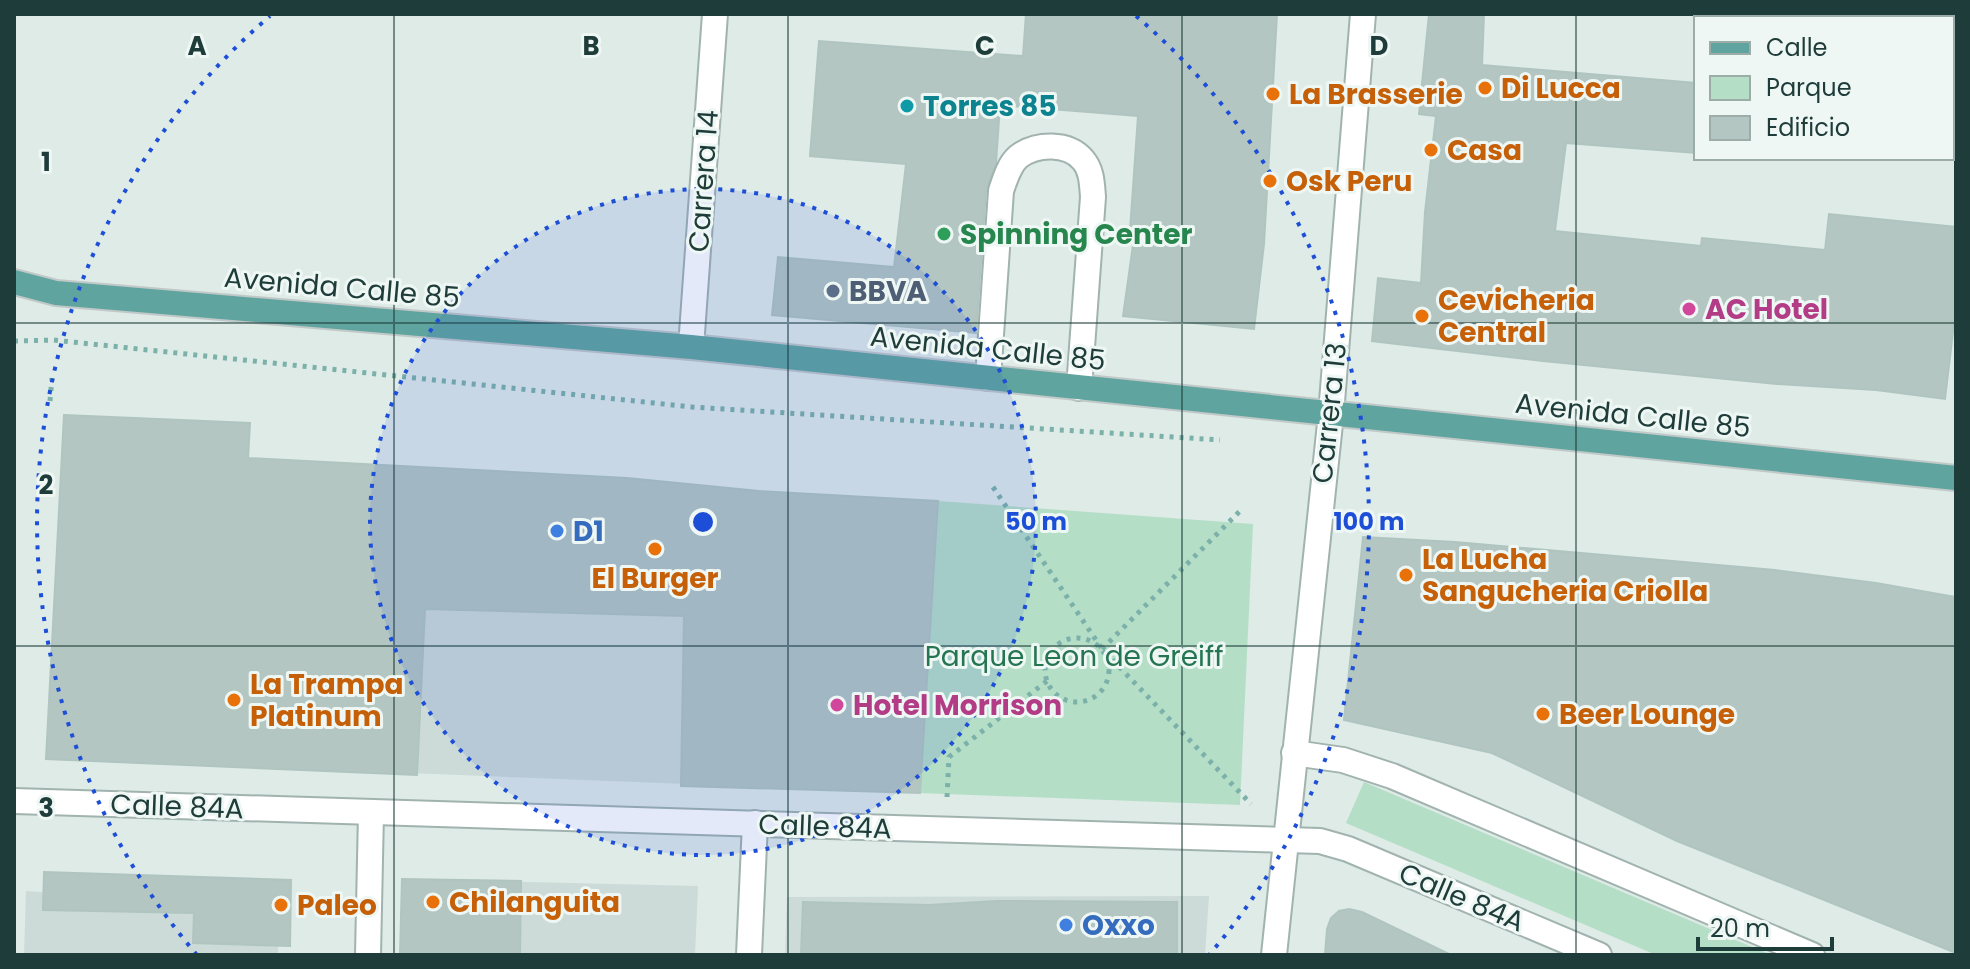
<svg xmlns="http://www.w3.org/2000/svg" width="1970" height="969" viewBox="0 0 1970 969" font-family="Poppins,sans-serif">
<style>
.built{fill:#ccdbd7}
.green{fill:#b5dec7}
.building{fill:#b3c6c1;stroke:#b0c5c0;stroke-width:2}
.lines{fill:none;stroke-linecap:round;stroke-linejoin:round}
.minor-casing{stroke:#a1b3af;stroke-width:28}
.major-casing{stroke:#c0c8c8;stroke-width:28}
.path{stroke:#7cb1aa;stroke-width:5;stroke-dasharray:4 6;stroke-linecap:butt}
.minor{stroke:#fff;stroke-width:24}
.major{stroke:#5fa49e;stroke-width:24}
.grid{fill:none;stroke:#1e3c39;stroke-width:2;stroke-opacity:0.55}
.ring{fill:none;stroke:#1d4ed8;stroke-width:4;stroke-dasharray:4 8}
.food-dot{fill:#e8710a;stroke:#eef7f4;stroke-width:3}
.culture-dot{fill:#0f9aa8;stroke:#eef7f4;stroke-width:3}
.leisure-dot{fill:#2e9e5b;stroke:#eef7f4;stroke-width:3}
.service-dot{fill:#5c6f8a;stroke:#eef7f4;stroke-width:3}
.hotel-dot{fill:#d1479c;stroke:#eef7f4;stroke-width:3}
.shop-dot{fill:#3f7fe0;stroke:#eef7f4;stroke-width:3}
.labels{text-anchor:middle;stroke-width:6;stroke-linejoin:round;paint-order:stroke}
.food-label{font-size:28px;font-weight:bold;fill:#c56008;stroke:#eef7f4;text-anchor:start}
.culture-label{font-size:28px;font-weight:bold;fill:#0d838f;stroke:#eef7f4;text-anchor:start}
.street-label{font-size:28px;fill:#1e3c39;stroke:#eef7f4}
.leisure-label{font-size:28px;font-weight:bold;fill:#27864d;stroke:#eef7f4;text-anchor:start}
.service-label{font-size:28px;font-weight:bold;fill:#4e5e75;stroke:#eef7f4;text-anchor:start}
.hotel-label{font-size:28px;font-weight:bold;fill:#b23c85;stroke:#eef7f4;text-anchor:start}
.shop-label{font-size:28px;font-weight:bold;fill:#366cbe;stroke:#eef7f4;text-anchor:start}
.park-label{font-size:28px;fill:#267552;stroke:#eef7f4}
.grid-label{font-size:26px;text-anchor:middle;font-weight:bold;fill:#1e3c39;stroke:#eef7f4;stroke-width:6;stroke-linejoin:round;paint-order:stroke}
.centre{fill:#1d4ed8;stroke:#eef7f4;stroke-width:4}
.ring-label{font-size:24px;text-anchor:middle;font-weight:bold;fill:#1d4ed8;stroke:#eef7f4;stroke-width:6;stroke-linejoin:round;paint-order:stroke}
</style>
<rect width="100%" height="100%" fill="#deebe7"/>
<!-- built -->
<g class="built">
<polygon points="64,415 250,423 249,458 627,478 759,491 938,501 920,793 46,759"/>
<polygon points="402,879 698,886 695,955 400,955"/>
<polygon points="26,891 279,908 278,955 24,955"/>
<polygon points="1209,896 1205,955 785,955 787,897"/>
</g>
<!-- green -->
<g class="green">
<polygon points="938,501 1253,524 1240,805 920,793"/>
<polygon points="1364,782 1771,955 1656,955 1346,823"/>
</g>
<!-- building -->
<g class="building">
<polygon points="1026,14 1277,14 1264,244 1254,329 1123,316 1135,231 1130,230 1138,116 1000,105 996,163 986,190 976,333 772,315 778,257 894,267 906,164 810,156 819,41 1023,56"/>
<polygon points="1429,14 1484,14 1482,65 1696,83 1696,153 1566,143 1555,231 1701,246 1702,238 1825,250 1829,214 1956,227 1956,307 1945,399 1876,390 1777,384 1543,361 1372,341 1378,278 1421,283 1425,212 1436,116 1419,114"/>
<polygon points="64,415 250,423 248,458 627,478 759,491 938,501 920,793 681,786 684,616 425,609 417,775 46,759"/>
<polygon points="1363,537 1455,542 1775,570 1876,583 1956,597 1956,953 1677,841 1492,753 1344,720"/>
<polygon points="44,872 291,880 290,946 193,943 194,913 43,910"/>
<polygon points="402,879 521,881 520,955 400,955"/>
<polygon points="997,901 1177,902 1177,955 801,955 803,902 929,905"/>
<polygon points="1349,909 1362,912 1451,955 1325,955 1327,929 1331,918 1339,911"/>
</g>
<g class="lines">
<!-- minor casing -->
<g class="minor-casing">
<g id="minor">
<polyline points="691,347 715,14"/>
<path d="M988,378l13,-187c4,-12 8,-26 17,-34 18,-14 50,-15 65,3 9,10 9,25 10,37l-14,191"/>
<polyline points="1294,753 1343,760 1392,776 1812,955"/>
<polyline points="14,801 1320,841 1348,849 1599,955"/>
<polyline points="368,955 371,812"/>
<polyline points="749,955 755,823"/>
<polyline points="1274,955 1331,414 1363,14"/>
</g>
</g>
<!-- major casing -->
<g class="major-casing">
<polyline id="major" points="14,282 56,293 691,347 1956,478"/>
</g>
<!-- path -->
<g class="path">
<polyline points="14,341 53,340 692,407 1220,440"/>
<polyline points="50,401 52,378"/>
<polyline points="993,487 1102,649 1251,804"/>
<circle cx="1077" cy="670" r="32"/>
<polyline points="1102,649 1241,510"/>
<polyline points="947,797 949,757 1047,681"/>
</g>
<!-- minor -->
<use href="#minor" class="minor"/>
<!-- major -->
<use href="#major" class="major"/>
</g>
<!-- grid -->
<path class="grid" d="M394,14v941M788,14v941M1182,14v941M1576,14v941M14,323h1942M14,646h1942"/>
<!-- distance rings -->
<circle cx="703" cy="522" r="333" fill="#1d4ed8" fill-opacity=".12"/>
<g class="ring">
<circle cx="703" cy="522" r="333"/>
<path d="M197 955A666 666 0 0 1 270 16M1136 16A666 666 0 0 1 1209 955"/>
</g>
<!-- markers -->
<g class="food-dot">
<circle cx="1485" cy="88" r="8"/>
<circle cx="1273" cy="94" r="8"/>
<circle cx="1431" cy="150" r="8"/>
<circle cx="1270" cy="181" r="8"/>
<circle cx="1422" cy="316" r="8"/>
<circle cx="655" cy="549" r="8"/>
<circle cx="1406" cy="575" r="8"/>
<circle cx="234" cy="700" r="8"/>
<circle cx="1543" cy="714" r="8"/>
<circle cx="433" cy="902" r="8"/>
<circle cx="281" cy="905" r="8"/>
</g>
<circle class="culture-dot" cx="907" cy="106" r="8"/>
<circle class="leisure-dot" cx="944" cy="234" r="8"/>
<circle class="service-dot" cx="833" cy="291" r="8"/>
<g class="hotel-dot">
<circle cx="1689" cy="309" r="8"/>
<circle cx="837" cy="705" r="8"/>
</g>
<g class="shop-dot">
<circle cx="557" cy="531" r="8"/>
<circle cx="1066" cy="925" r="8"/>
</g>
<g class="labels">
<!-- food labels -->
<g class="food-label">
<text x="1501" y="98">Di Lucca</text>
<text x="1289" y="104">La Brasserie</text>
<text x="1447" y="160">Casa</text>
<text x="1286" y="191">Osk Peru</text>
<text x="1438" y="310">Cevicheria<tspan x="1438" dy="32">Central</tspan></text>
<text x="1422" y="569">La Lucha<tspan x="1422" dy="32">Sangucheria Criolla</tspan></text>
<text x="655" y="588" text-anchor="middle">El Burger</text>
<text x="250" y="694">La Trampa<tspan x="250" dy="32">Platinum</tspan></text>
<text x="1559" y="724">Beer Lounge</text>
<text x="449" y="912">Chilanguita</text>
<text x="297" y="915">Paleo</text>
</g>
<!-- culture labels -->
<g class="culture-label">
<text x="923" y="116">Torres 85</text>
</g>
<!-- street labels -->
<g class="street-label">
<text transform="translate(703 181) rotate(-86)" y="10">Carrera 14</text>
<text transform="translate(342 287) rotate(5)" y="10">Avenida Calle 85</text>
<text transform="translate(988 348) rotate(6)" y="10">Avenida Calle 85</text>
<text transform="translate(1329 413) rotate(-84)" y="10">Carrera 13</text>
<text transform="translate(1633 415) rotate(6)" y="10">Avenida Calle 85</text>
<text transform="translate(177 806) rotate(2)" y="10">Calle 84A</text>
<text transform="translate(825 826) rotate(2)" y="10">Calle 84A</text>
<text transform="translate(1462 897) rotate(23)" y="10">Calle 84A</text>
</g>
<!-- leisure labels -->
<g class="leisure-label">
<text x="960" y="244">Spinning Center</text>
</g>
<!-- service labels -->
<g class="service-label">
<text x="849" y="301">BBVA</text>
</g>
<!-- hotel labels -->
<g class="hotel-label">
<text x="1705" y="319">AC Hotel</text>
<text x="853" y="715">Hotel Morrison</text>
</g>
<!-- shop labels -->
<g class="shop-label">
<text x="573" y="541">D1</text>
<text x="1082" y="935">Oxxo</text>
</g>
<!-- park labels -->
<g class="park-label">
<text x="1074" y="666">Parque Leon de Greiff</text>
</g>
</g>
<g class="grid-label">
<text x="197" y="55">A</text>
<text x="591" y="55">B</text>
<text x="985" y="55">C</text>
<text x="1379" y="55">D</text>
<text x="46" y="171">1</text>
<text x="46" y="494">2</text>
<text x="46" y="817">3</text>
</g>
<circle cx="703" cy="522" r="12" class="centre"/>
<g class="ring-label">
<text x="1036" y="530">50 m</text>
<text x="1369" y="530">100 m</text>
</g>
<!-- border -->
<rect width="1970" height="969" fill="none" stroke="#1e3c39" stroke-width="32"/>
<!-- legend -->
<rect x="1694" y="16" width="260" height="144" fill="#eef7f4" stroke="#9baca9" stroke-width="2"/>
<rect x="1710" y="42" width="40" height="12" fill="#5fa49e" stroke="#9baca9" stroke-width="2"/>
<text x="1766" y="56" font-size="24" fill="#1e3c39">Calle</text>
<rect x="1710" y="76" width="40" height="24" fill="#b5dec7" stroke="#9baca9" stroke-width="2"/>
<text x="1766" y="96" font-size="24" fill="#1e3c39">Parque</text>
<rect x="1710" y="116" width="40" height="24" fill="#b3c6c1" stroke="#9baca9" stroke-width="2"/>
<text x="1766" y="136" font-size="24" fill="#1e3c39">Edificio</text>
<!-- scale -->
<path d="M1698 937v12h134v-12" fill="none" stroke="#1e3c39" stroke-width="4"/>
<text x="1710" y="937" font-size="24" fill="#1e3c39" stroke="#eef7f4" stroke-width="6" paint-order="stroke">20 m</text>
</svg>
